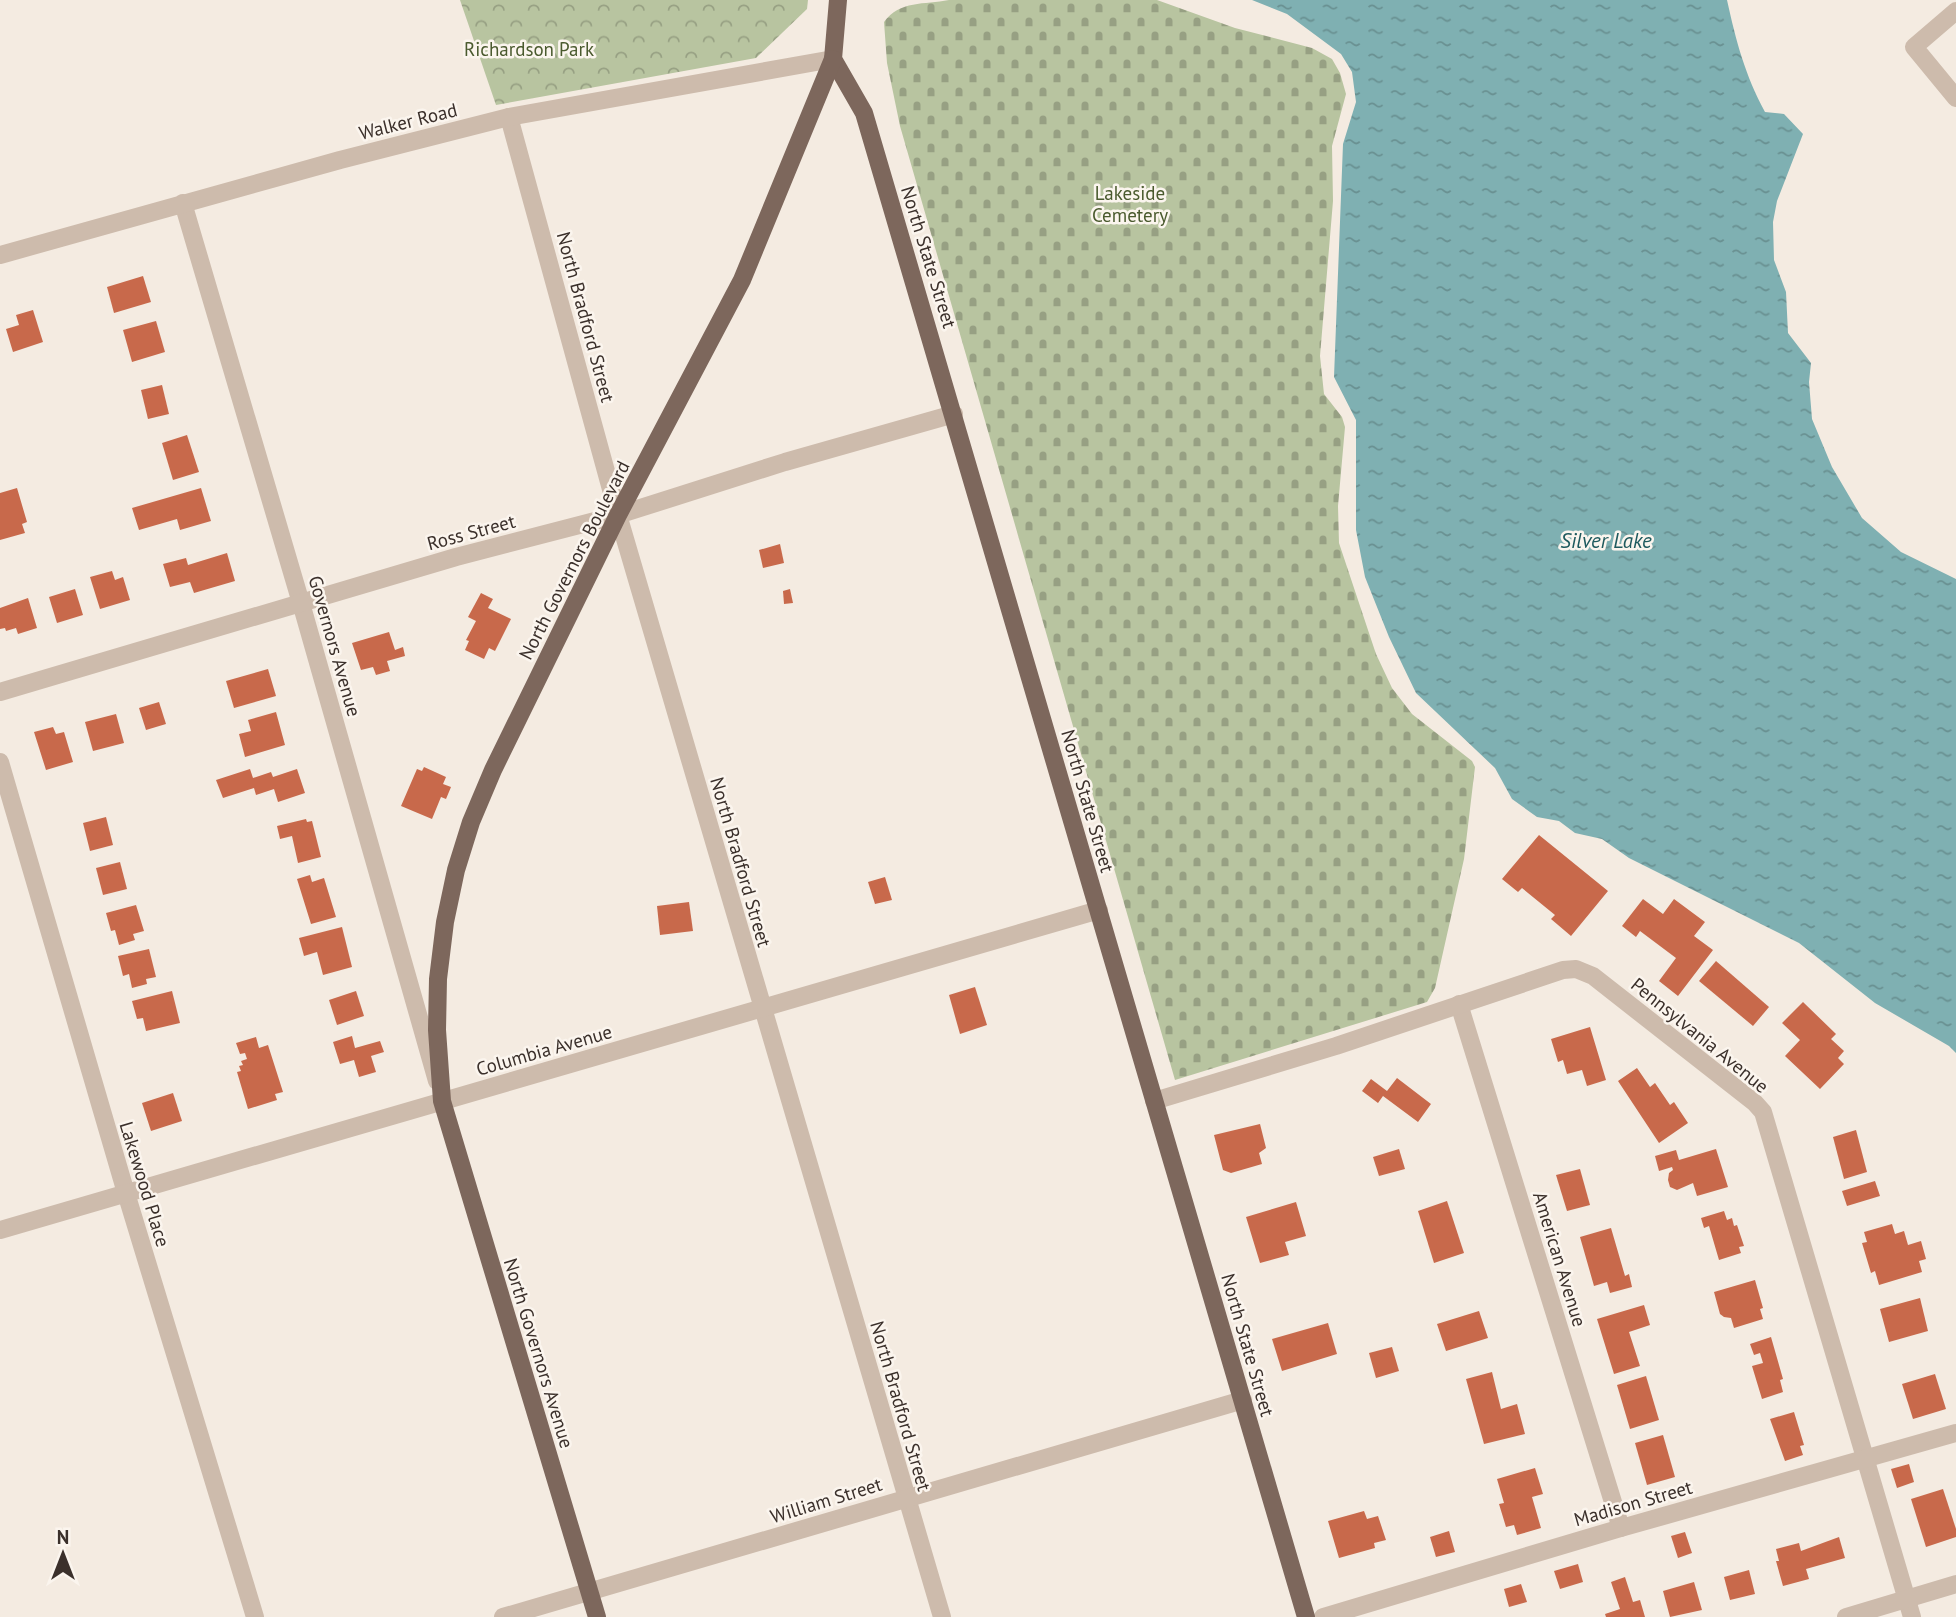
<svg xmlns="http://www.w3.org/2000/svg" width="1956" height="1617" viewBox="0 0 1956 1617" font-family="'PT Sans',sans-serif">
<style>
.cemetery{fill:url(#cemetery-stones)}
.park{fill:url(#park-crowns)}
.water{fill:url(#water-ripples)}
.building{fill:#c8694b}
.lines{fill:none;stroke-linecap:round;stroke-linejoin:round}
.minor{stroke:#cdbbac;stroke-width:18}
.major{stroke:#7d675c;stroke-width:18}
.labels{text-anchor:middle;stroke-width:5;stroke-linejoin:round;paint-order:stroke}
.park-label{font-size:19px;fill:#4a5a2e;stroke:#fbf5ee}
.street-label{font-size:19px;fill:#3b302b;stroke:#fbf5ee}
.water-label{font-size:21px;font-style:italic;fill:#1f5a5e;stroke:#fbf5ee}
</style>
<defs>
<pattern id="cemetery-stones" width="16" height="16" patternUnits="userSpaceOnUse" patternTransform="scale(1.75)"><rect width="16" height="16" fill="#b8c4a0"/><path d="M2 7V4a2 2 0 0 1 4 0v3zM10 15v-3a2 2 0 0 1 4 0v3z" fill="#97a083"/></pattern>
<pattern id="park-crowns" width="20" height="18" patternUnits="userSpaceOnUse" patternTransform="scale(1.75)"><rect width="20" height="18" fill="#b8c4a0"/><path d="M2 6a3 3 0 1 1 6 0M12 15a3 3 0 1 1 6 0" fill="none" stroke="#97a083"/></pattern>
<pattern id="water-ripples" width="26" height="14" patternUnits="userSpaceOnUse" patternTransform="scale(1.75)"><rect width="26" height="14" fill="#7fb0b2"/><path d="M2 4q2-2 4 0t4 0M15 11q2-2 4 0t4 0" fill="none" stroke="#699091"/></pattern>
</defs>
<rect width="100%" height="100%" fill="#f4ebe1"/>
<!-- cemetery -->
<path class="cemetery" d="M949,0h208l78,28 77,20 20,11 8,14 6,21 -14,52 1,55 -13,155 4,38 18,23 3,10 -7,79 1,37 37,111 16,34 20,26 60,47 3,6 -11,92 -29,129 -8,14 -252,78 -275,-954 -13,-63 -3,-41c16,-22 40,-17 65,-22z"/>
<!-- park -->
<polygon class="park" points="460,0 808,0 807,9 756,58 496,105"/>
<!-- water -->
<path class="water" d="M1252,0h475c9,41 18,75 38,112l19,2 19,20 -26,67 -4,21 1,38 12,32 2,41 23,30 -2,19 3,37 20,48 30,51 39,34 55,27v474l-7,-7 -74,-43 -76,-60 -170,-85 -27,-19 -27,-6 -16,-12 -22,-4 -25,-18 -17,-31 -79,-75 -27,-56 -24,-60 -9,-47v-110l-22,-43 9,-233 13,-42 -4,-30 -11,-18 -54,-40z"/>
<!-- building -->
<g class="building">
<polygon points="143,276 151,302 114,313 107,287"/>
<polygon points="33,310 43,342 13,352 6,329 19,325 16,315"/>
<polygon points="156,321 165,352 132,362 123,330"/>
<polygon points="162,385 169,414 148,419 141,390"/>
<polygon points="187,435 199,472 173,480 162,443"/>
<polygon points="17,488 27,522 22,524 25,533 0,540 0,493"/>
<polygon points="201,488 211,521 180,530 177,519 139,530 132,508"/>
<polygon points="780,544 784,563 763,568 759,550"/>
<polygon points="227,553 235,581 194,593 190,582 170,587 163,564 186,558 188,565"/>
<polygon points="112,571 115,580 123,577 130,600 100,609 90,577"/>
<polygon points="75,589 83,615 57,623 49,597"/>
<polygon points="790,589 793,603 784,604 783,591"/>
<polygon points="481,593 493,599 488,608 511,619 495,651 489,648 484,659 465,650 469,641 466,640 476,621 468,617"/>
<polygon points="28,598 37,628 18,634 16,628 6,631 5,628 0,629 0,608"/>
<polygon points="389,632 395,650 403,647 405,656 387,661 390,671 376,675 373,667 361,670 352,643"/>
<polygon points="268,669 276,696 234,708 226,681"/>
<polygon points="159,702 166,724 146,730 139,708"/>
<polygon points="276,712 285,745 245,757 239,734 251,731 248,720"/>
<polygon points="116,714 124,743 93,751 85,722"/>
<polygon points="53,727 56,734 64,732 73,762 46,770 34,732"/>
<polygon points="424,767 446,777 443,784 451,787 446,799 441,797 432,819 401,806 417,769 422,771"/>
<polygon points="250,769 253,778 271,772 273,777 297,769 305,793 278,802 274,789 256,795 254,788 223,798 216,780"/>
<polygon points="106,817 113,845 90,851 83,823"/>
<polygon points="306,819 307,822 312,821 321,857 298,863 292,836 280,839 277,826"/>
<polygon points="1539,835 1608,891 1571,936 1551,919 1555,915 1522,888 1518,892 1502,879"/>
<polygon points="120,862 127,889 103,895 96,868"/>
<polygon points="310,875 312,882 324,878 336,917 311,924 297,879"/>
<polygon points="885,877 892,900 875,904 868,882"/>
<polygon points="1643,899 1663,914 1674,899 1705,922 1694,936 1713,950 1678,996 1659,981 1676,958 1640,931 1636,937 1622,926"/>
<polygon points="689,902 693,931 660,935 657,906"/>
<polygon points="136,905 144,931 133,934 135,940 119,945 115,930 111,931 106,913"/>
<polygon points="342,927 352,967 323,975 317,952 304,956 299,938"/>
<polygon points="149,949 156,977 146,979 147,984 132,988 129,974 123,976 118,956"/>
<polygon points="1716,961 1769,1007 1753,1026 1699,981"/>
<polygon points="975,987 987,1025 960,1034 949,995"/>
<polygon points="172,991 180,1023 146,1031 143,1018 137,1019 132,1001"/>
<polygon points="356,991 364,1016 337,1025 329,1000"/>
<polygon points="1803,1002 1836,1034 1831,1039 1844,1051 1838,1058 1844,1064 1820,1089 1785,1056 1800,1040 1782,1023"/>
<polygon points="1590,1027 1606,1080 1587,1086 1582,1070 1567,1074 1563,1060 1558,1062 1551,1039"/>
<polygon points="352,1036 355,1048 380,1041 384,1052 371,1056 376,1072 359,1077 354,1060 340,1064 333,1042"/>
<polygon points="256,1037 259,1048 268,1045 283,1092 275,1094 277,1100 248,1109 237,1072 241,1071 239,1066 243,1065 241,1061 247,1059 245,1053 240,1054 236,1043"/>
<polygon points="1637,1068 1650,1087 1655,1083 1670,1105 1674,1102 1688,1123 1659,1143 1618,1081"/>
<polygon points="1397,1078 1431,1104 1418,1122 1383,1096 1378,1103 1362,1091 1371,1079 1387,1091"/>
<polygon points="173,1093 182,1121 151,1131 142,1103"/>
<polygon points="1260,1124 1266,1148 1259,1153 1262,1164 1231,1173 1223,1170 1214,1135"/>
<polygon points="1856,1130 1867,1172 1844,1179 1833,1137"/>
<polygon points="1399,1149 1405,1169 1379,1176 1373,1157"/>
<polygon points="1716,1149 1728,1187 1697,1196 1693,1183 1677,1190 1670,1187 1668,1180 1669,1173 1673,1170 1672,1167 1659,1171 1655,1156 1676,1150 1679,1160"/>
<polygon points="1580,1169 1590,1205 1567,1211 1556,1175"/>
<polygon points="1875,1181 1880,1196 1847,1206 1842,1191"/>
<polygon points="1447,1201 1464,1253 1434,1263 1418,1211"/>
<polygon points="1296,1202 1306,1236 1285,1242 1289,1255 1260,1263 1246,1217"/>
<polygon points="1724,1211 1727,1220 1732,1218 1734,1226 1737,1225 1744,1246 1739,1247 1741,1253 1719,1260 1709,1226 1704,1228 1701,1218"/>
<polygon points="1892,1224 1895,1234 1904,1231 1908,1245 1921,1241 1926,1259 1919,1261 1922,1272 1879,1285 1875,1271 1871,1273 1862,1243 1867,1242 1864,1232"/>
<polygon points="1611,1228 1625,1276 1629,1274 1632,1287 1610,1293 1607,1282 1594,1286 1580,1237"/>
<polygon points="1755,1280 1763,1308 1760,1309 1763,1319 1734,1328 1731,1318 1724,1317 1720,1314 1714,1292"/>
<polygon points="1920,1298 1928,1331 1889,1342 1880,1309"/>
<polygon points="1644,1305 1650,1325 1629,1332 1640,1366 1614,1374 1597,1319"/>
<polygon points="1479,1311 1488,1338 1446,1351 1437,1324"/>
<polygon points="1328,1323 1337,1354 1282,1371 1272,1339"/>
<polygon points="1771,1337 1783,1379 1780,1380 1783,1392 1762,1399 1752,1366 1763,1363 1760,1353 1754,1355 1750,1344"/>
<polygon points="1392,1347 1399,1371 1376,1378 1369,1353"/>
<polygon points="1492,1372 1501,1409 1517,1404 1525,1434 1484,1444 1466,1379"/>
<polygon points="1935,1374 1946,1409 1913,1419 1902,1384"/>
<polygon points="1646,1376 1659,1420 1630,1429 1617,1385"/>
<polygon points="1794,1412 1804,1445 1800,1446 1803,1455 1785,1461 1770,1419"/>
<polygon points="1663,1435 1675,1477 1647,1485 1635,1443"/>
<polygon points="1909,1464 1914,1482 1897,1488 1891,1469"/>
<polygon points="1535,1468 1543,1494 1532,1497 1541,1528 1517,1535 1514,1525 1506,1527 1499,1504 1504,1503 1497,1479"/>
<polygon points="1943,1489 1956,1529 1956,1537 1926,1547 1911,1499"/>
<polygon points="1364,1511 1367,1519 1378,1516 1386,1540 1374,1543 1375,1548 1339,1558 1328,1521"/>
<polygon points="1449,1531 1455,1552 1436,1557 1430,1537"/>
<polygon points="1685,1532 1692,1553 1678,1558 1671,1536"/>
<polygon points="1839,1537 1845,1558 1806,1569 1809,1579 1783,1586 1776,1561 1779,1561 1776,1549 1799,1543 1801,1551"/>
<polygon points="1578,1564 1583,1582 1560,1589 1554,1571"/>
<polygon points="1749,1570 1755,1594 1730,1600 1724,1577"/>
<polygon points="1625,1577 1633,1602 1640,1600 1645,1617 1606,1617 1605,1614 1620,1609 1611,1582"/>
<polygon points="1694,1582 1702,1610 1670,1617 1663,1591"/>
<polygon points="1521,1584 1527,1602 1509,1607 1504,1589"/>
</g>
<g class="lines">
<!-- minor -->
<g class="minor">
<polyline points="1956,11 1914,47 1956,98"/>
<polyline points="509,117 618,515 942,1617"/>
<polyline points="183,203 301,603 437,1081"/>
<polyline points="0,255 340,160 509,117 833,59"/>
<polyline points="0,692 456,557 618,515 785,462 954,414"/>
<polyline points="0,762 126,1193 255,1617"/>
<polyline points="1459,1004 1621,1528"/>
<polyline points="1154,1101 1336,1046 1563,970 1576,969 1593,976 1755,1103 1763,1112 1912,1617"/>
<polyline points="0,1230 1099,910"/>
<polyline points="503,1617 1243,1400"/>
<polyline points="1323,1617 1621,1528 1956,1433"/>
<polyline points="1846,1617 1956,1584"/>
</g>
<!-- major -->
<g class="major">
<polyline points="838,0 833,59 864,113 1306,1617"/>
<polyline points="597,1617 442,1101 437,1030 438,979 445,922 456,870 471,822 493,770 618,515 742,280 833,59"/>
</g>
</g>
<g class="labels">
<!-- park labels -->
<g class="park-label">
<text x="529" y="56">Richardson Park</text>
<text x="1130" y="200">Lakeside<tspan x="1130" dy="22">Cemetery</tspan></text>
</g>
<!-- street labels -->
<g class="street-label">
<text transform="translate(408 121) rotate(-14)" y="7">Walker Road</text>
<text transform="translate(929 257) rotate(73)" y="7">North State Street</text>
<text transform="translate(586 317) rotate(75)" y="7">North Bradford Street</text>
<text transform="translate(471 532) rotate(-15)" y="7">Ross Street</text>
<text transform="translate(574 560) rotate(-63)" y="7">North Governors Boulevard</text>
<text transform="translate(335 646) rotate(74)" y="7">Governors Avenue</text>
<text transform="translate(1088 801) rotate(74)" y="7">North State Street</text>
<text transform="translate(741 862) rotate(74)" y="7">North Bradford Street</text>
<text transform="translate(1700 1035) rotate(39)" y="7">Pennsylvania Avenue</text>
<text transform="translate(544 1050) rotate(-16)" y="7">Columbia Avenue</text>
<text transform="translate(145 1184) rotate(73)" y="7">Lakewood Place</text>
<text transform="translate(1560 1259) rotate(73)" y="7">American Avenue</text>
<text transform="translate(1248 1345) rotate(74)" y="7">North State Street</text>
<text transform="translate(539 1353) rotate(73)" y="7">North Governors Avenue</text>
<text transform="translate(901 1406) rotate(74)" y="7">North Bradford Street</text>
<text transform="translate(826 1500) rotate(-17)" y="7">William Street</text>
<text transform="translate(1633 1503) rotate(-16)" y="7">Madison Street</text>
</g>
<!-- water labels -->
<g class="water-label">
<text x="1606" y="548">Silver Lake</text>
</g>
</g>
<!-- north arrow -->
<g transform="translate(63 1554)" stroke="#fbf5ee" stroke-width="5" paint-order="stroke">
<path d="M0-5L12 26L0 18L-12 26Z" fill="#3b302b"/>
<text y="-10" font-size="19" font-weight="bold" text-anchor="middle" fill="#3b302b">N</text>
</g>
</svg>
